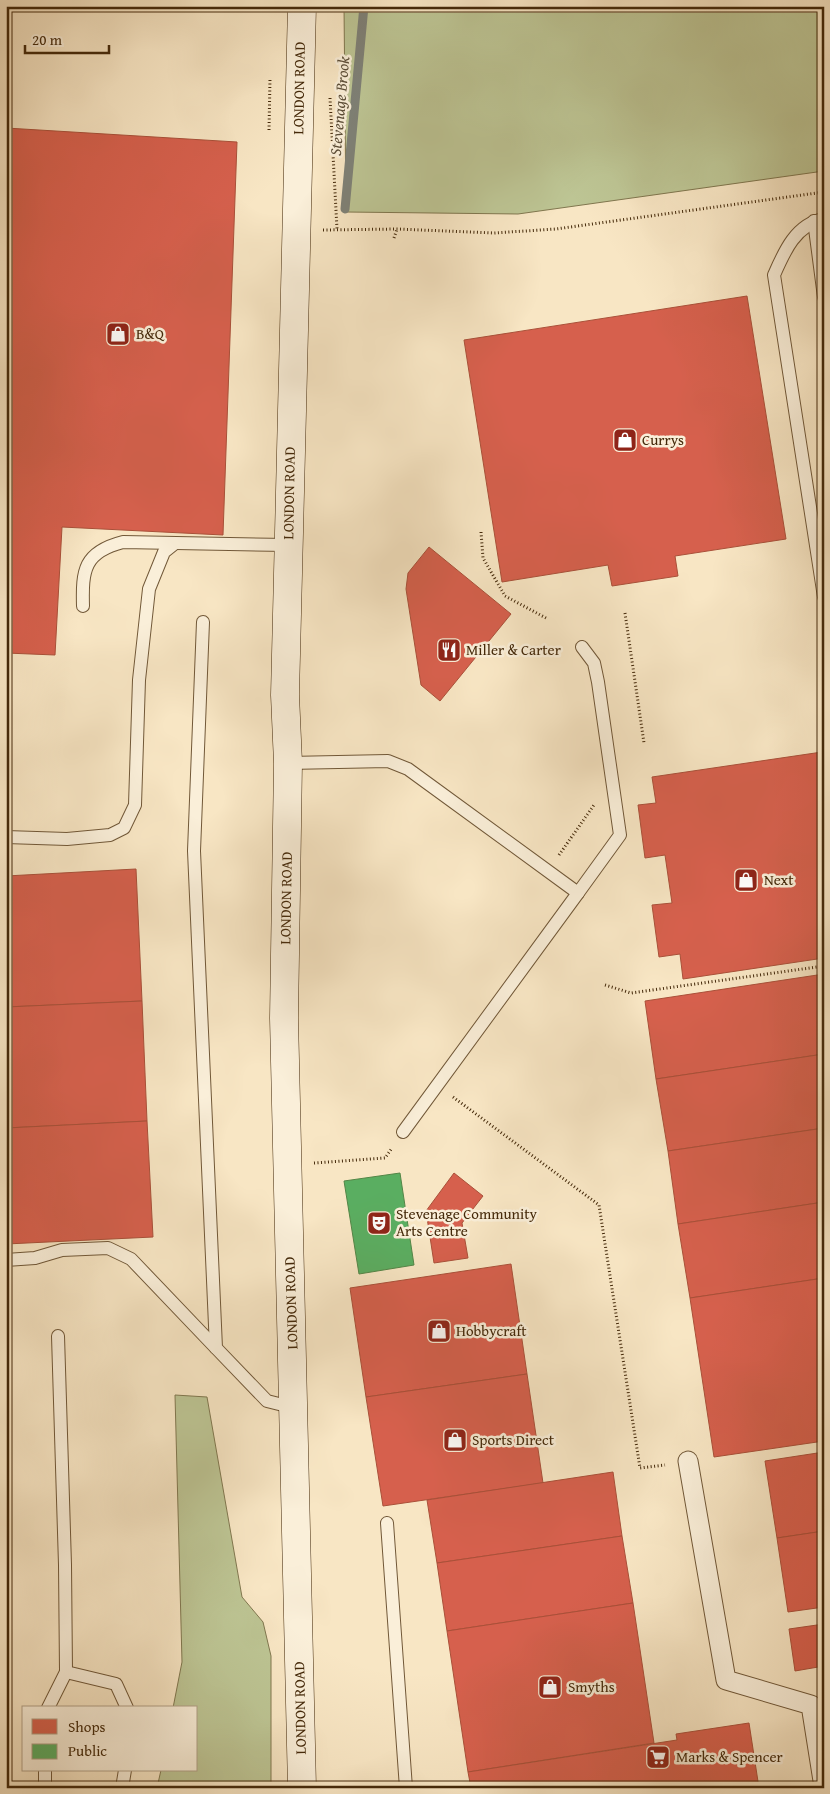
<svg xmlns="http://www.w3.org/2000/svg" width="830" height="1794" viewBox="0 0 830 1794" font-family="'Gentium Book Plus',serif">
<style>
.green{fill:#bdc594;stroke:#80774f}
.shops{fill:#d6604d;stroke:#aa5039}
.public{fill:#5aae61;stroke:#538647}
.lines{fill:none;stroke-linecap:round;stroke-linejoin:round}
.stream{stroke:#7e8177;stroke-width:9}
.service-casing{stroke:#715838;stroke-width:14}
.pedestrian-casing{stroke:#715838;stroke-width:21}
.secondary-casing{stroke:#44290a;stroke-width:29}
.path{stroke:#44290a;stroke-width:3;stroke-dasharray:1 2.5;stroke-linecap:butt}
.service{stroke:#faefd9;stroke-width:12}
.pedestrian{stroke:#faefd9;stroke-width:19}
.secondary{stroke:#faefd9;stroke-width:28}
.labels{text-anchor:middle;stroke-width:5;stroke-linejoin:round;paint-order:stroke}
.street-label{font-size:15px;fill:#44290a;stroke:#faefd9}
.poi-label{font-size:15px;fill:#44290a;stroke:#faefd9;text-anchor:start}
.water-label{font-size:16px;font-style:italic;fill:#5c4e38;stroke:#faefd9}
</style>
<rect width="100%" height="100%" fill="#f8e6c4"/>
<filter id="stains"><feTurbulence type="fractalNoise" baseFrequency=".004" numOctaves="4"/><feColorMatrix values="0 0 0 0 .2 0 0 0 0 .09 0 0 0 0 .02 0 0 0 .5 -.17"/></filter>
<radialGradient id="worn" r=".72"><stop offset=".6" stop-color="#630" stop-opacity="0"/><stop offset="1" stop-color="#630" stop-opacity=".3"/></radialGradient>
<!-- green -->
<g class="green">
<polygon points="344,6 824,6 824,171 518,214 346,212"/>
<polygon points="175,1395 207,1397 242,1597 263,1622 271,1656 271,1788 157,1788 161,1770 196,1770 196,1708 173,1708 182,1662"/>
</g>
<!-- shops -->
<g class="shops">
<polygon points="6,128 237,142 223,535 62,527 55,655 6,653"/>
<polygon points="747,296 786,539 675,556 678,576 612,586 608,565 502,582 464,340"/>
<polygon points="429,547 511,614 440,701 421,685 406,589 408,573"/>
<polygon points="822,752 824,958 683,979 680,954 659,957 652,905 672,903 665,855 645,858 638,805 656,803 652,777"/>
<polygon points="136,869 142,1001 6,1007 6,876"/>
<polygon points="824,974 824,1054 656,1079 645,1001"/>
<polygon points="142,1001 147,1121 6,1128 6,1007"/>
<polygon points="824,1054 824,1128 668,1151 656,1079"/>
<polygon points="147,1121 153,1237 6,1244 6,1128"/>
<polygon points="824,1128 824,1202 678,1224 668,1151"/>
<polygon points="454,1173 483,1196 462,1223 468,1258 434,1263 426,1211"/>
<polygon points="824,1202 824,1278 690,1298 678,1224"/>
<polygon points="511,1264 527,1374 366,1397 350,1288"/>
<polygon points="824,1278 824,1441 714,1457 690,1298"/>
<polygon points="527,1374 543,1483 383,1506 366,1397"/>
<polygon points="824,1452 824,1531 777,1538 765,1461"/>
<polygon points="613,1472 622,1536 437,1563 427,1500"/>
<polygon points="824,1531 824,1607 788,1612 777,1538"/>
<polygon points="622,1536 633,1603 447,1631 437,1563"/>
<polygon points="633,1603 654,1743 468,1772 447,1631"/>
<polygon points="824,1624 824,1666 795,1671 789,1629"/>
<polygon points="749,1723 759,1788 471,1788 468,1772 677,1740 676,1734"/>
</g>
<!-- public -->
<polygon class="public" points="400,1173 414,1265 359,1274 344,1181"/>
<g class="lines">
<!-- stream -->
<polyline class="stream" points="345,209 364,6"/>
<!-- service casing -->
<g class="service-casing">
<g id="service">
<path d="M824,219c-28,5 -40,33 -50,56l50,322"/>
<polyline points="814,221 824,297"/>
<path d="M83,606c-1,-36 1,-54 40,-64l165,3"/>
<polyline points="203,622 194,851 216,1348 267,1401 295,1408"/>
<polyline points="288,763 388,761 408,769 578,893 620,835 598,682 594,663 582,647"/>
<polyline points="6,837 67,839 110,835 124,828 135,805 139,680 149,589 164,552 174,544"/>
<polyline points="403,1132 578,893"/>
<polyline points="6,1260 35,1258 62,1250 108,1248 131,1259 216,1348"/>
<polyline points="387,1523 406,1788"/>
<polyline points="66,1672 116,1684 127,1708"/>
<polyline points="48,1708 66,1672 65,1565 58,1336"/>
<polyline points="45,1788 45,1770"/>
<polyline points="122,1788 125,1770"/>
</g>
</g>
<!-- pedestrian casing -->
<g class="pedestrian-casing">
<polyline id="pedestrian" points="688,1461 726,1680 811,1705 824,1787"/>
</g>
<!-- secondary casing -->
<g class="secondary-casing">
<polyline id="secondary" points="302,1788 284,1018 288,763 285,695 302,6"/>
</g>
<!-- path -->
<g class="path">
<polyline points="330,98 337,229"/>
<polyline points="269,130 270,79"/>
<polyline points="323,230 397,229 494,233 556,229 824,192"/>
<polyline points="394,238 397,229"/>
<polyline points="481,532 483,558 505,596 546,618"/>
<polyline points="625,613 644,743"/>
<polyline points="559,855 594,805"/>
<polyline points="605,985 631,993 824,966"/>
<polyline points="453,1097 599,1205 640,1468 665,1465"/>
<polyline points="314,1163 385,1158 392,1148"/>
</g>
<!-- service -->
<use href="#service" class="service"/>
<!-- pedestrian -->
<use href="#pedestrian" class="pedestrian"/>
<!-- secondary -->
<use href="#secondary" class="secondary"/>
</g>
<!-- icons -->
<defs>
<g id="shop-square" transform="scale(1.25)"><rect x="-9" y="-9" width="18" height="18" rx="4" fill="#8f2418" stroke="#faefd9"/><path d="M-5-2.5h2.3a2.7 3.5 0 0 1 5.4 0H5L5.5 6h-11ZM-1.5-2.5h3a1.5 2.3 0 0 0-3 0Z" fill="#fff"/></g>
<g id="restaurant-square" transform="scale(1.25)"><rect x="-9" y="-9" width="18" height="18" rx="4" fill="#8f2418" stroke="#faefd9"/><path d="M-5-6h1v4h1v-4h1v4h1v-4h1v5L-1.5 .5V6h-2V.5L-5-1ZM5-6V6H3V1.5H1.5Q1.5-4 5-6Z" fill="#fff"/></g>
<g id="theatre-square" transform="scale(1.25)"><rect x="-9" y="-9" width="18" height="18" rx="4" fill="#8f2418" stroke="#faefd9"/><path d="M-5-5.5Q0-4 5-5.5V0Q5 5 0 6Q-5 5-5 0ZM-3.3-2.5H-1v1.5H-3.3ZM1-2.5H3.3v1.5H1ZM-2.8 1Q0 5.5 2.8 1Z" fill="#fff"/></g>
<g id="supermarket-square" transform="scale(1.25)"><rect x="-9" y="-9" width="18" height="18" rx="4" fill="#8f2418" stroke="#faefd9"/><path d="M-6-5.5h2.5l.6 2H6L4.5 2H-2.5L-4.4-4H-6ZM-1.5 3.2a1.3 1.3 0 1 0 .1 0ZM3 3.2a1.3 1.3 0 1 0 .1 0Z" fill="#fff"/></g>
</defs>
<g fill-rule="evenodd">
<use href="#shop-square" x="118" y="334"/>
<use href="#shop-square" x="625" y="440"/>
<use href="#restaurant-square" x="449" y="650"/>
<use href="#shop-square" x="746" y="880"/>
<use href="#theatre-square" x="379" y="1223"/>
<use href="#shop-square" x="439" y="1331"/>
<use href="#shop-square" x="455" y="1440"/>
<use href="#shop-square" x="550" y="1687"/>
<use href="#supermarket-square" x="658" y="1757"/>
</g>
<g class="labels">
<!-- street labels -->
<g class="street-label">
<text transform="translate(299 88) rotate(-89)" y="5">LONDON ROAD</text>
<text transform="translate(289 493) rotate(-89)" y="5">LONDON ROAD</text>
<text transform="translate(286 898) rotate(-89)" y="5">LONDON ROAD</text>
<text transform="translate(291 1303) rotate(-92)" y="5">LONDON ROAD</text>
<text transform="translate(300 1708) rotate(-91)" y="5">LONDON ROAD</text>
</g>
<!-- poi labels -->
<g class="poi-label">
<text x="136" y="339">B&amp;Q</text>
<text x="642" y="445">Currys</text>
<text x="466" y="655">Miller &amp; Carter</text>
<text x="764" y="885">Next</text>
<text x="396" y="1219">Stevenage Community<tspan x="396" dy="17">Arts Centre</tspan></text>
<text x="456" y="1336">Hobbycraft</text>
<text x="472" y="1445">Sports Direct</text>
<text x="568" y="1692">Smyths</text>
<text x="676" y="1762">Marks &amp; Spencer</text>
</g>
<!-- water labels -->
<g class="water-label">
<text transform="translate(339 106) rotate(-85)" y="6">Stevenage Brook</text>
</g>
</g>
<!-- margin -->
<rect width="830" height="1794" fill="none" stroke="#f8e6c4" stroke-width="25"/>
<rect x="8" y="8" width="815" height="1779" fill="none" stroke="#44290a" stroke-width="2.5"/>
<rect x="12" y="12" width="805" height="1769" fill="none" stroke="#44290a"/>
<!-- legend -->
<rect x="22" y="1706" width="175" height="65" fill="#faefd9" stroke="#b1a086"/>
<rect x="32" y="1719" width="25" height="15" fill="#d6604d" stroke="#b1a086"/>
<text x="68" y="1732" font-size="15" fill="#44290a">Shops</text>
<rect x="32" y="1744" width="25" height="15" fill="#5aae61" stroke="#b1a086"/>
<text x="68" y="1756" font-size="15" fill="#44290a">Public</text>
<!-- scale -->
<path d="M25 45v8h84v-8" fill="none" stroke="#44290a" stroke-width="2.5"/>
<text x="32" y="45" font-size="15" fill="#44290a" stroke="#faefd9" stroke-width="4" paint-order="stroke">20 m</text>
<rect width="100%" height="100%" filter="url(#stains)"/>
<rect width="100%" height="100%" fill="url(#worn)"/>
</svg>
